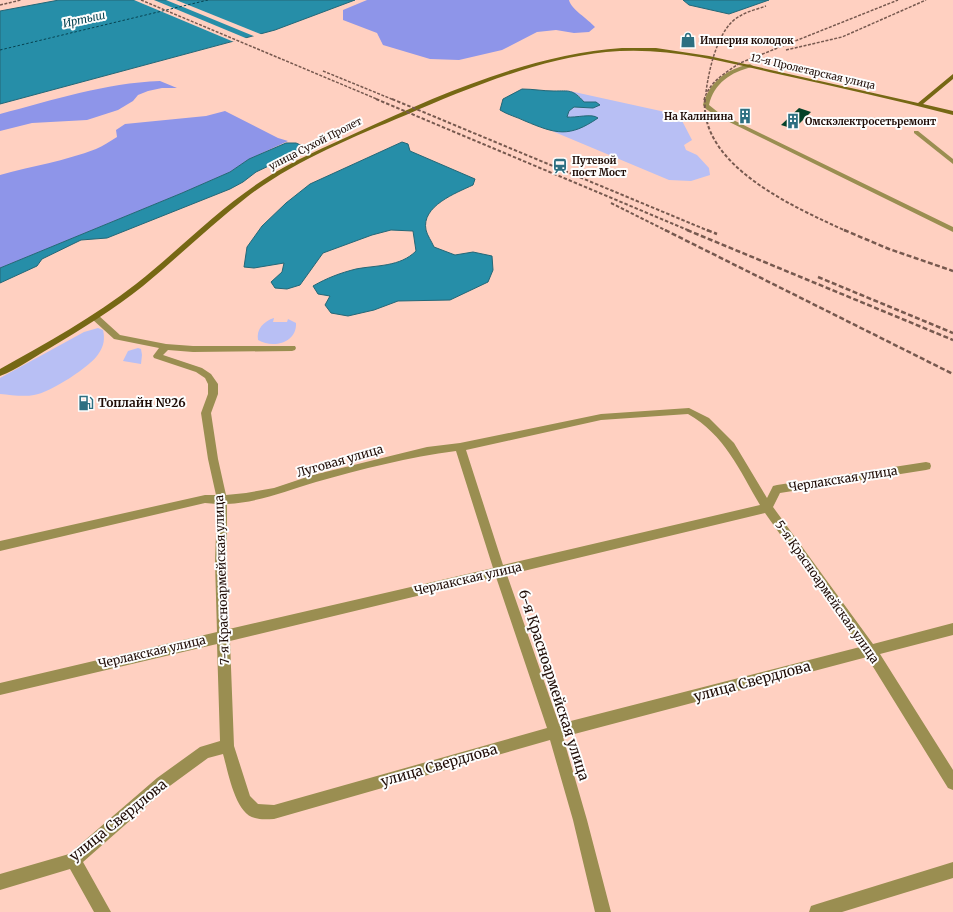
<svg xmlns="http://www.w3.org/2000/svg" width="953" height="912" viewBox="0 0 953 912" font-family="Merriweather,serif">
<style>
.green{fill:#b8bff4}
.forest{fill:#8e95e9}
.water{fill:#268ea8;stroke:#246777}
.pier{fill:#ffd0c1}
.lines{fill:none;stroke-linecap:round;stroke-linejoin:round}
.ferry{stroke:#064351;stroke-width:1;stroke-dasharray:2.5 2;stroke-linecap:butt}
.building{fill:#044128}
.minor{fill:#9a8e51;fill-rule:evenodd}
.secondary{fill:#766814;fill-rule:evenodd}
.rail-far2{stroke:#77594f;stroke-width:1.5;stroke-dasharray:3 1.5;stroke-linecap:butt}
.rail-far1{stroke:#77594f;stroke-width:2;stroke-dasharray:3.5 2;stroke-linecap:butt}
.rail{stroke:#77594f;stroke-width:2.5;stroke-dasharray:5 2.5;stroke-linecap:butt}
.labels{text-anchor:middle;stroke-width:4;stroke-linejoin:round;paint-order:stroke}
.far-poi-label{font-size:10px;font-weight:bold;fill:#1f0c06;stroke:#fdfdfd;text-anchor:start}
.far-street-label{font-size:10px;fill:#1f0c06;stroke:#fdfdfd}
.far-water-label{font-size:11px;font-style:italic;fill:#064351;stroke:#fdfdfd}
.poi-label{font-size:12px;font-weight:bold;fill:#1f0c06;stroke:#fdfdfd;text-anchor:start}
.street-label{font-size:12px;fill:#1f0c06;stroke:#fdfdfd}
.near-street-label{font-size:14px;fill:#1f0c06;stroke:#fdfdfd}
</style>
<rect width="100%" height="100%" fill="#ffd0c1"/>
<!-- green -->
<g class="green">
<polygon points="565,90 679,115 692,140 684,145 686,150 697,155 709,168 710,175 691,181 669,180 552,131 565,132 591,115 576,118 567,117 569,111 574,107 585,108 596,102 584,102 578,95"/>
<path d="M274,318l-1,4h14l1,-3 8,4c1,20 -23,26 -38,17 -2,-11 6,-19 16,-22z"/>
<path d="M98,328l5,2c2,8 1,16 -4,23 -7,13 -50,40 -65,42 -10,2 -23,0 -34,-1v-16l84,-46z"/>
<polygon points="138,348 141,349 142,355 141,364 123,361 128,351"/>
</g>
<!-- forest -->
<g class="forest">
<path d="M367,0h202c2,9 19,19 26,27l-6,5 -15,1 -18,-3 -19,2 -35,18 -43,10 -29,-1 -47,-14 -6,-12 -34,-13v-10z"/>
<path d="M160,81l17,7h-15l-14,3 -10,4 -5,6 -15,9 -31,10 -55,3 -32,8v-17c53,-14 105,-31 160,-33z"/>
<path d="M225,111l53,27 10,3 -39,18 -19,13 -48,21 -182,75v-93c32,-9 65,-14 96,-26 7,-3 14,-8 21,-12l-1,-7 9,-6 81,-8z"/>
</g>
<!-- water -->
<g class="water">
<polygon points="59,0 355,0 275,30 0,104 0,11"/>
<polygon points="683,0 769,0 729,14 689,5"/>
<path d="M522,89c11,0 21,2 32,2 15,0 19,-2 30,11h12l4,3 -7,3 -19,-1 -5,4 -2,6c9,1 25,-4 31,1 -29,20 -42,16 -73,3 -8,-4 -17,-6 -25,-11l3,-11z"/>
<path d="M402,142l6,2 2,7 65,28 -2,6c-17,8 -52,21 -47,45 1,5 6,12 8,17l21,8 18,-3 19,4 1,14 -5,12 -38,18 -52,1 -24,9 -26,6 -17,-3 -6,-8 5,-9 -12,-2 -5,-8c14,-8 27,-13 43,-17 21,-4 44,-2 60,-18l-3,-20 -22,-1 -19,5 -49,18 -23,32 -13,4 -12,-1 -4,-6 11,-10 2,-9 -30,5 -10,-1 3,-20 15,-21 24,-23 24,-19z"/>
<polygon points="286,143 296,143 303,146 298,152 256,172 243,182 230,189 107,238 81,240 42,259 37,266 0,283 0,268 182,193 230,172 249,159"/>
</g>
<!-- pier -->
<g class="pier">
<polygon points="134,0 154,0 248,39 234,42"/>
<polygon points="166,0 176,0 263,35 256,37"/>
</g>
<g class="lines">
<!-- ferry -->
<polyline class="ferry" points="0,50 208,0"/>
</g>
<!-- building -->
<polygon class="building" points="799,108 811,112 794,129 781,125"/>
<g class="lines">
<!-- minor -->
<g class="minor">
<path d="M750,64l3,2 -1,1c-21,5 -38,16 -43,38l10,8 234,114v5l-238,-117 -9,-6 -3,-4c6,-23 24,-36 47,-41z"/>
<polygon points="914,131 918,131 953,159 953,164 914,133"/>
<path d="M95,314l3,1 22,20 46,9 27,2h102l1,2 -1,2 -3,1 -99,1 -25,-2 -5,5 39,13 9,6 7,10v10l-7,19 7,46 8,36 20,-2 28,-5 39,-13 114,-28 33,-4 141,-29 88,-6 20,10 25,25 33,55 6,-12 4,-1 149,-23 4,1 1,3 -1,3 -4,1 -146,23 -7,14 100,137 80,-21v12l-73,19 73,116v20l-5,-2 -81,-131 -304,80 24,83 24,92h-16l-22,-92 -23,-80 -276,79c-6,0 -13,1 -19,-1 -20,-4 -27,-47 -32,-64l-15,4 -41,30 -84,74 28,50h-17l-24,-43 -70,21v-16l69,-20 88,-76 43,-31 20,-6 -3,-97 -217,51v-12l217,-51 -2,-70 2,-58 -12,-1 -205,48v-10l205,-46h11l-8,-36 -7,-46 7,-19v-10l-3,-6 -9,-6 -42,-14 -1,-2 6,-8 -45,-9 -22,-20 -1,-2zM688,414c36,20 52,57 72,91l-257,60 -37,-115 135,-30zM456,451l37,117 -264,61 -2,-67v-58c34,-2 58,-13 89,-22 46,-13 93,-25 140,-31zM765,513l95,134 -301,77 -52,-149zM496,577l51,151 -273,77 -16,-1 -8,-8 -16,-50 -4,-105z"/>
<polygon points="953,862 953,878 842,912 809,912 811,906 817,904"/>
</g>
<!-- secondary -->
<path class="secondary" d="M622,48h34l53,8 209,47 35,-29v5l-30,25 30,7v4c-58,-15 -116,-28 -175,-41 -56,-13 -113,-28 -172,-22 -67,7 -138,36 -200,63 -55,23 -112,46 -159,82 -36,28 -69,60 -104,89 -29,23 -61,43 -93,62 -16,9 -32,21 -50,28v-7c46,-26 94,-52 136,-85 43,-34 81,-74 127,-104 30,-20 63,-33 95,-48 82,-38 174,-78 264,-84z"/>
<!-- rail-far2 -->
<g class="rail-far2">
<polyline points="141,0 379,100"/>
<polyline points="0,5 21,0"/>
<polyline points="786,50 842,37 926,0"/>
<polyline points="323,71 394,100"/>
<path d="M706,92c3,-23 12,-65 34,-76 8,-5 18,-7 26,-10"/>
<path d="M704,100c5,-18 21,-27 36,-37l158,-63"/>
</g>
<!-- rail-far1 -->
<g class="rail-far1">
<polyline points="376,99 690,231"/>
<polyline points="392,99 709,231"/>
<path d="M705,99c-6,67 91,109 141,132"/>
<polyline points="611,203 667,231"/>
</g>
<!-- rail -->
<g class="rail">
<polyline points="665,230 953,374"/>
<polyline points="687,230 953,340"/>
<polyline points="707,230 717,234"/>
<polyline points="844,230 889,249 953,271"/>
<polyline points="818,277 953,333"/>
</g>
</g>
<!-- icons -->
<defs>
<g id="shop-bare" transform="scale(1.2)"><path d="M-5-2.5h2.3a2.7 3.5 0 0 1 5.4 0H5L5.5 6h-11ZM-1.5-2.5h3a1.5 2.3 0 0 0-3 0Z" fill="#2d6f81" stroke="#fdfdfd" stroke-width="2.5" paint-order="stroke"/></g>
<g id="building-bare" transform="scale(1.2)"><path d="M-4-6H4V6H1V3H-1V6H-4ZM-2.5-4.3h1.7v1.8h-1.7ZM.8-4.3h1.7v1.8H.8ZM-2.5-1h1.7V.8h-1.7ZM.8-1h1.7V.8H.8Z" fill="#2d6f81" stroke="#fdfdfd" stroke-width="2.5" paint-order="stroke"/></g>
<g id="station-bare" transform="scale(1.2)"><path d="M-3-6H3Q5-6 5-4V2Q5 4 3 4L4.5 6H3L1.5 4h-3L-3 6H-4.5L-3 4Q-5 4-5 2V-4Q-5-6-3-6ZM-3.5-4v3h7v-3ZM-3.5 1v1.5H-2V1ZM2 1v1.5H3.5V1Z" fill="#2d6f81" stroke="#fdfdfd" stroke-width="2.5" paint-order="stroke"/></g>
<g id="fuel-bare" transform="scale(1.2)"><path d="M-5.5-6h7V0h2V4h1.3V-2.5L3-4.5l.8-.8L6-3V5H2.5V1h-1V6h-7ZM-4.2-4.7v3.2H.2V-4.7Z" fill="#2d6f81" stroke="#fdfdfd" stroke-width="2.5" paint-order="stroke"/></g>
</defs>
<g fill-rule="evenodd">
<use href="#shop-bare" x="688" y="40"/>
<use href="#building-bare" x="745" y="116"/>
<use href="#building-bare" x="793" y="121"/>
<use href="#station-bare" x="560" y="166"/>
<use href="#fuel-bare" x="86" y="403"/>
</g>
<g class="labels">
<!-- far-poi labels -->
<g class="far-poi-label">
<text x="700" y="44">Империя колодок</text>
<text x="733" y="120" text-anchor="end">На Калинина</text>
<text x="805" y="125">Омскэлектросетьремонт</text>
<text x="572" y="164">Путевой<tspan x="572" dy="12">пост Мост</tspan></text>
</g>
<!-- far-street labels -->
<g class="far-street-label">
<text transform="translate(813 71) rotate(13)" y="4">12-я Пролетарская улица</text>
<text transform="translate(315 143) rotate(-27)" y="4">улица Сухой Пролет</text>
</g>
<!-- far-water labels -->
<g class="far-water-label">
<text transform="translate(84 19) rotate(-12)" y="4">Иртыш</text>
</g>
<!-- poi labels -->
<g class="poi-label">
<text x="98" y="407">Топлайн №26</text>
</g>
<!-- street labels -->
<g class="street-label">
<text transform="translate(340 461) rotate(-16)" y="4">Луговая улица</text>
<text transform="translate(843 479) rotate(-9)" y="4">Черлакская улица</text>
<text transform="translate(468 579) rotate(-13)" y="4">Черлакская улица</text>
<text transform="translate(222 580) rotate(-92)" y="4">7-я Красноармейская улица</text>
<text transform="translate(827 592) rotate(55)" y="4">5-я Красноармейская улица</text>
<text transform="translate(152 652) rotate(-13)" y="4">Черлакская улица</text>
</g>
<!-- near-street labels -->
<g class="near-street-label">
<text transform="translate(752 681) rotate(-15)" y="5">улица Свердлова</text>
<text transform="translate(554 685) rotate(72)" y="5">6-я Красноармейская улица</text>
<text transform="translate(439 765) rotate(-16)" y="5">улица Свердлова</text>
<text transform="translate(118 820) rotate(-39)" y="5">улица Свердлова</text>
</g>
</g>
</svg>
